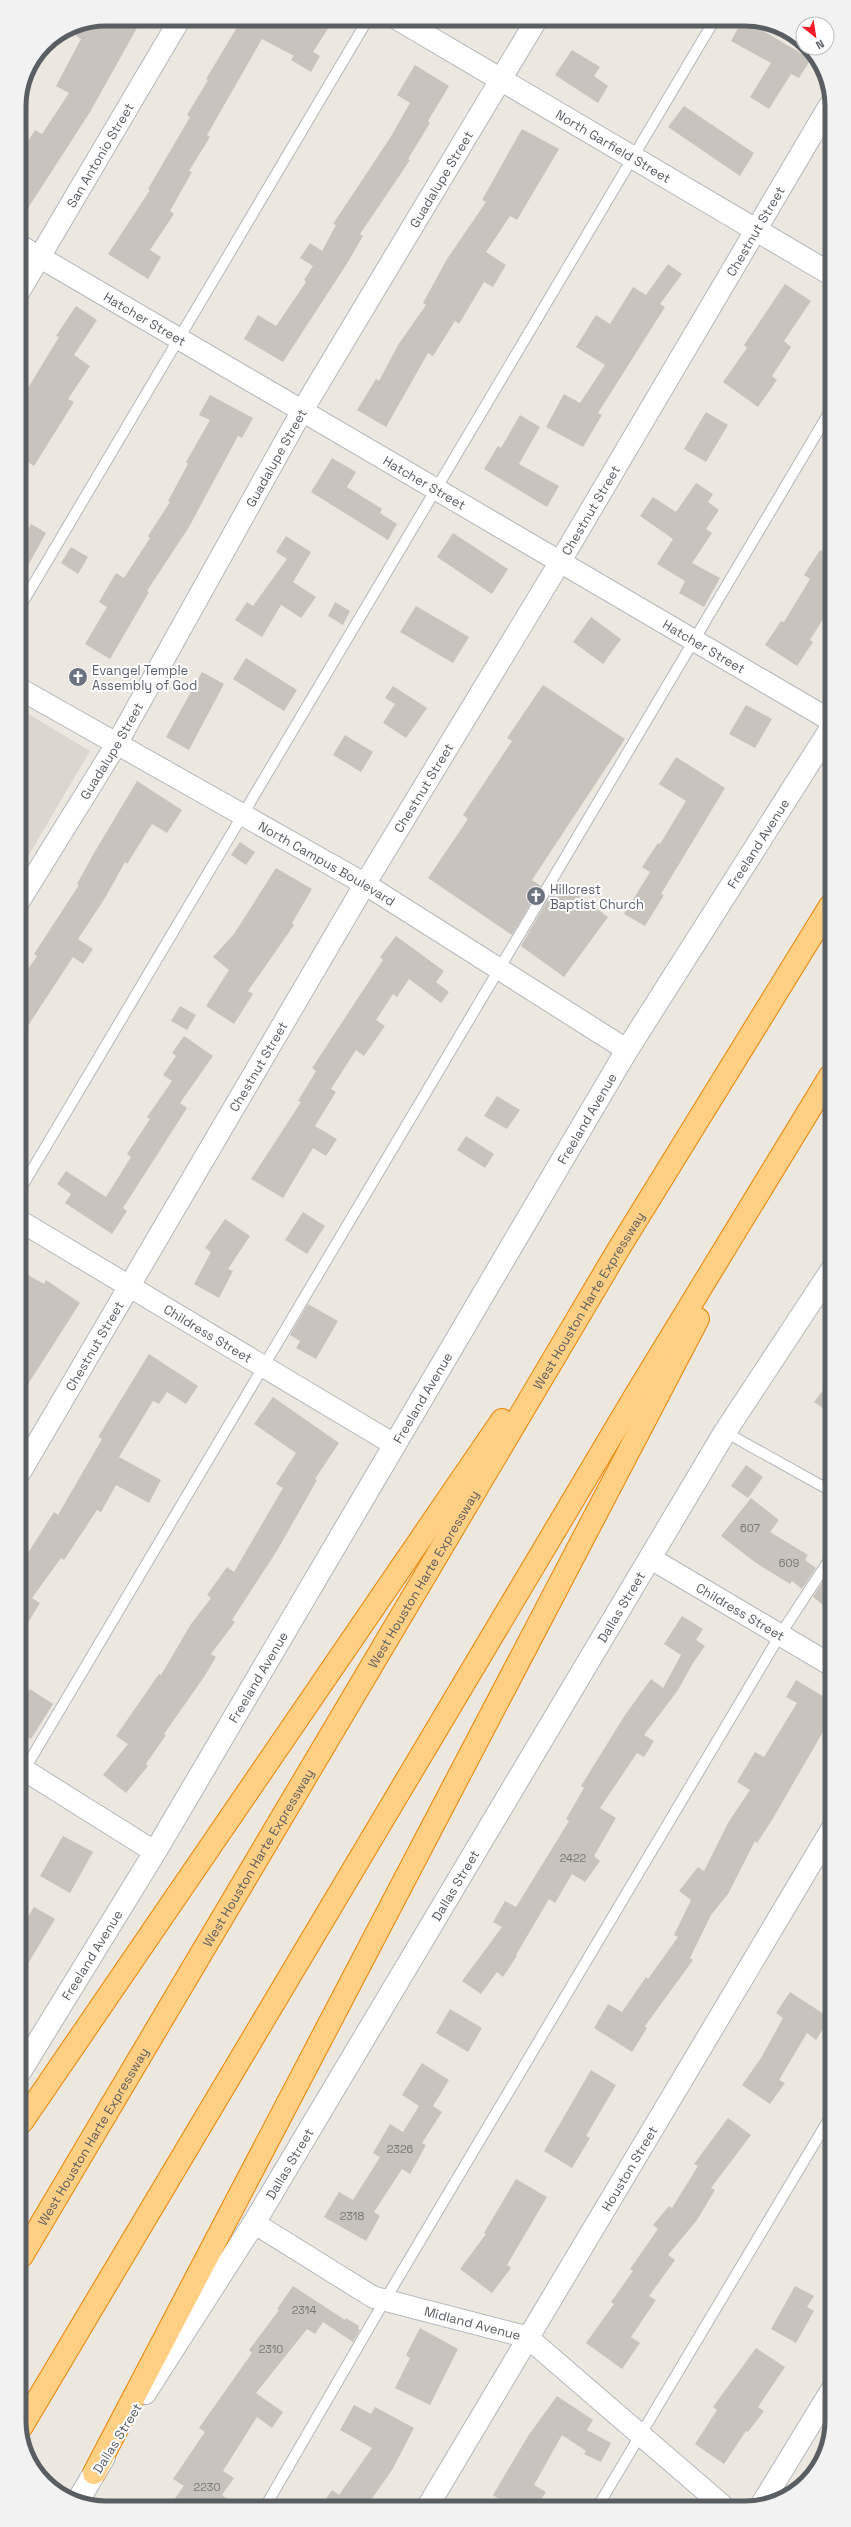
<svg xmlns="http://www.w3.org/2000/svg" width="851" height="2527" viewBox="0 0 851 2527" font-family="'Space Grotesk',sans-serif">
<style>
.education{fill:#dcd7ce}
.building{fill:#c8c3bc}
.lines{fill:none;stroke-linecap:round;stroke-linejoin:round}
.service-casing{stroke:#b3b7bc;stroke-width:12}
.minor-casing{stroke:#b3b7bc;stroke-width:23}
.tertiary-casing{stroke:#b3b7bc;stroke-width:24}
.secondary-casing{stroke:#b1b7bc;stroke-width:24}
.motorway-casing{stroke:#ec8300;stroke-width:24}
.service{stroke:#fff;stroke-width:10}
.minor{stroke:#fff;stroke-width:21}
.tertiary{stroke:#fff;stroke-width:22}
.secondary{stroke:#fff;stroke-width:22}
.motorway{stroke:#ffcf84;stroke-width:22}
.labels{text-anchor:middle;stroke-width:4;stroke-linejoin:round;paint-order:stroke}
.number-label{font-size:11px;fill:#747778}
.street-label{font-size:13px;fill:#585e62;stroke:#fff}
.worship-label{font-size:13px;fill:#5b616d;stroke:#fff;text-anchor:start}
.rim{fill:none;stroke:#585e62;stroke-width:5}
</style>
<rect width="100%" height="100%" fill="#ede8df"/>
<!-- education -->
<polygon class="education" points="20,709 90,751 20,870"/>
<!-- building -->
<g class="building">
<polygon points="106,19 142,19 90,112 19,222 19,155 35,130 42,134 69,93 56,86 81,39 76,36 83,23"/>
<polygon points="242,19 334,19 313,52 320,56 311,72 291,60 294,56 262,39 207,135 210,137 189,171 192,172 170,211 174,214 150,250 161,257 148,279 108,254 150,190 148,189 190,117 187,115 208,80 206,79"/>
<polygon points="743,19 811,59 799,78 791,74 769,109 750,97 771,63 731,41"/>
<polygon points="572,50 600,67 594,76 608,86 598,103 555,75"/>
<polygon points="415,65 449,86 428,121 430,123 408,159 410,160 360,234 363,236 348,262 283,362 244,339 258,315 276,326 306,282 304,280 313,266 300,258 310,243 322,251 336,225 333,224 390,138 410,103 397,95"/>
<polygon points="684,106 754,153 740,176 668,127"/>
<polygon points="522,129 559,149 517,220 510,216 486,252 506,265 493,287 484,282 459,324 455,321 433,356 428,353 386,427 357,410 376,379 379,381 398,345 426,305 423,303 447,259 486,202 482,200"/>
<polygon points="668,264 682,274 660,304 665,307 598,413 602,415 583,447 546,427 564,394 580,403 605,365 576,347 596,315 610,324 633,287 646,295"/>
<polygon points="785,284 811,301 784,341 791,347 772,376 777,380 758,407 723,382 747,348 744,345"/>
<polygon points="76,306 97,320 74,355 90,366 68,399 74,402 34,466 20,457 20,401 59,337 56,336"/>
<polygon points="210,395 253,418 242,438 238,436 189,527 147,591 149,592 110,659 85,644 107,607 99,602 116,573 124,578 150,538 148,536 170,502 168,501 188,464 186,462 210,420 199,415"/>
<polygon points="706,412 728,425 706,462 684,449"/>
<polygon points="520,415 540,427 519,464 559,486 547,507 484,469 498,446 501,448"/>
<polygon points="332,458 356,472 347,487 382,509 380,513 397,524 388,540 311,492"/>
<polygon points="696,483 713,494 708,502 719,510 706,529 712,533 692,563 720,578 704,607 679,593 685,581 657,564 673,539 640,516 653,497 676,512"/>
<polygon points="31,524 46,533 20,580 20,544"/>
<polygon points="453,533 508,569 492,594 437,557"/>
<polygon points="286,536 311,552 293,582 316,597 301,618 281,605 262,637 235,620 247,602 253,606 287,559 276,552"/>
<polygon points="71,547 88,557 78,574 61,563"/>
<polygon points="820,550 830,556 830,608 810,640 813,642 797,666 765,645 781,621 784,622 810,579 804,575"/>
<polygon points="335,602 350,611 343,625 328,616"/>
<polygon points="416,606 469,637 453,663 400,632"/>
<polygon points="591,617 621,639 603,664 573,642"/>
<polygon points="246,658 297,690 284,711 233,679"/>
<polygon points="202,672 224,684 189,750 166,737"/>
<polygon points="543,685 625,739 532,880 541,886 512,935 428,878 468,819 463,815 512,741 507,738"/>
<polygon points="393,686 427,708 406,738 383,723 395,704 385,698"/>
<polygon points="746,705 772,719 755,748 729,734"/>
<polygon points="345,735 373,752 361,772 333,755"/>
<polygon points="676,757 725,788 661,894 664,895 645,926 624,914 650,872 642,867 658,843 660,844 686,801 659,784"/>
<polygon points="137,781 182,810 167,833 152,824 127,864 125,862 105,898 78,939 93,949 83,964 73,957 20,1038 20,981 37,956 34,954 79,885 77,884 94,853"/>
<polygon points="240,842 255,852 246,865 231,855"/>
<polygon points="276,868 312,889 292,923 294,925 248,991 253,994 234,1024 206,1006 229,970 213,957 234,934"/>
<polygon points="566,886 608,917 564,977 521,946 551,894 557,897"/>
<polygon points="396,936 444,971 436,982 449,992 441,1003 409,979 397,997 393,994 376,1020 385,1026 364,1056 356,1050 331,1089 336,1092 315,1126 337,1139 326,1156 313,1148 283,1198 251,1179 301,1102 298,1101 316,1071 312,1068 383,960 380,957"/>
<polygon points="180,1006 196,1015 187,1030 171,1021"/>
<polygon points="184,1036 213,1056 180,1103 187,1108 123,1208 127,1211 112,1234 65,1203 71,1194 57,1184 66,1171 106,1197 131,1157 127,1154 150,1119 147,1117 172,1081 163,1075 176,1056 172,1053"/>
<polygon points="497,1096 520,1110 507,1129 484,1116"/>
<polygon points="466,1136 494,1154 485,1168 457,1150"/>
<polygon points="303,1212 325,1226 307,1254 285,1240"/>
<polygon points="225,1219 250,1236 228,1269 233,1271 219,1298 194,1284 211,1252 205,1248"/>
<polygon points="21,1271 44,1284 46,1280 80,1303 21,1395"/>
<polygon points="308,1304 338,1321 316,1359 296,1348 300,1341 290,1335"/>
<polygon points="149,1354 198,1386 186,1404 167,1392 159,1404 153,1401 119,1457 161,1480 149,1503 116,1485 101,1512 97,1510 64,1560 61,1558 32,1598 40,1603 21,1634 21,1564 54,1512 58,1515 102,1439 98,1437"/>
<polygon points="831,1380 831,1414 814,1402"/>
<polygon points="273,1397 339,1443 315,1479 317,1480 278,1549 232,1620 235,1622 211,1654 216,1657 204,1677 164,1734 166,1735 146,1764 148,1766 126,1793 103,1775 128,1744 116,1736 159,1674 161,1675 191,1624 211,1598 207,1595 227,1567 234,1572 283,1488 276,1484 296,1453 254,1424"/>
<polygon points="746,1465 763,1477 748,1498 731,1486"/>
<polygon points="751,1498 779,1520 770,1532 808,1555 805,1560 816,1568 802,1589 792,1581 790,1584 756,1563 721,1536"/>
<polygon points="826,1576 831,1580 831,1611 813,1597"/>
<polygon points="682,1616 703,1629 696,1640 705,1646 693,1663 678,1690 644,1735 654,1741 644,1757 637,1753 600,1808 616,1818 594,1856 600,1861 585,1882 572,1874 555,1903 549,1899 516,1955 517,1956 503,1977 497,1972 481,1994 462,1981 502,1927 493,1922 505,1901 516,1907 569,1821 566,1819 584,1788 581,1786 625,1715 651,1679 663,1688 681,1655 664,1644"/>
<polygon points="796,1680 831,1701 831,1718 772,1820 757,1843 755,1841 728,1894 711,1915 690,1958 693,1960 645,2026 647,2028 632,2052 594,2028 608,2004 622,2012 646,1977 648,1979 678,1937 674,1935 691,1900 679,1891 698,1867 704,1871 728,1823 750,1790 737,1782 755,1752 764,1757 797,1703 786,1697"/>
<polygon points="30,1689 53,1704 31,1739 21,1732 21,1703"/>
<polygon points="63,1836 93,1852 70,1893 40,1876"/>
<polygon points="34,1907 55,1919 21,1975 21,1928"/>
<polygon points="790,1992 830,2018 816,2040 807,2033 779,2080 785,2083 770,2104 742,2085 761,2058 783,2018 776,2013"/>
<polygon points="450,2009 482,2028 468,2052 436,2033"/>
<polygon points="422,2063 449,2080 433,2106 442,2112 422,2143 426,2145 410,2174 402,2169 374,2212 380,2216 366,2241 324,2217 339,2192 353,2200 380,2157 373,2153 390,2124 403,2132 419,2106 402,2095"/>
<polygon points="591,2070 616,2085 586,2136 590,2138 572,2168 544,2151"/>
<polygon points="728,2118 751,2135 711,2188 715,2190 697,2220 668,2255 675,2260 649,2296 656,2300 631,2337 640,2343 622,2369 586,2343 614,2304 611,2302 633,2271 630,2269 658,2229 653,2225 669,2206 672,2208 698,2166 694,2164"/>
<polygon points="516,2179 547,2197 507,2265 511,2268 492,2293 460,2269 486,2234 484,2233"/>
<polygon points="293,2286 345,2320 346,2318 359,2326 358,2329 360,2330 353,2342 323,2322 315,2334 307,2329 256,2393 283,2412 272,2428 257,2417 223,2471 234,2478 222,2495 240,2507 168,2508 184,2486 173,2479 205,2432 199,2428 252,2353 249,2350 279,2310 277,2309"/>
<polygon points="795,2286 814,2296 807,2307 814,2311 796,2343 771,2329"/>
<polygon points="420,2328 458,2349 430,2405 395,2388 410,2358 406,2355"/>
<polygon points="756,2348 785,2367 758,2407 764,2411 748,2432 746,2431 724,2464 695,2444 717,2410 713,2407"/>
<polygon points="557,2396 593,2420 587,2430 611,2443 601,2462 584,2454 586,2451 562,2435 534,2485 546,2492 537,2506 509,2506 493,2495 528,2436"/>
<polygon points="354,2405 371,2414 375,2407 414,2428 392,2470 366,2507 320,2507 332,2490 339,2495 372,2448 340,2430"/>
</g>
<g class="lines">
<!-- service casing -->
<g class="service-casing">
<g id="service">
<polyline points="20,607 368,19"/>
<polyline points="20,1190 715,19"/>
<polyline points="725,1432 831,1491"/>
<polyline points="23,1772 830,411"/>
<polyline points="598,2506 832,2114"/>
<polyline points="265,2507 385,2300 780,1635 831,1557"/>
</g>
</g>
<!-- minor casing -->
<g class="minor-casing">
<g id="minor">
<path id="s1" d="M19,245l811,475"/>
<path id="s2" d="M19,292l161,-273"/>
<path id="s3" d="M20,689l345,195 262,166"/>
<path id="s4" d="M20,900l96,-155 186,-334 235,-392"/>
<path id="s5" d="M20,1221l375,224"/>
<path id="s6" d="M21,1471l344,-587 195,-322 269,-456"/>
<path id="s7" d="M650,1558l181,107"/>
<polyline points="21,1768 155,1852"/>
<path id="s8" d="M254,2223l119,74 154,40 195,168"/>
<polyline points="761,2505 832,2389"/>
<path id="s9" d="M428,2506l403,-676"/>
</g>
</g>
<!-- tertiary casing -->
<g class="tertiary-casing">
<g id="tertiary">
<path id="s10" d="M398,19l431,254"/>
</g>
</g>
<!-- secondary casing -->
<g class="secondary-casing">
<g id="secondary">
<path id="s11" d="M21,2070l134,-218 472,-802 203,-320"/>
<path id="s12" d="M145,2393l109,-170 471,-791 106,-161"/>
<polyline points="79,2499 104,2457"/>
</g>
</g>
<!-- motorway casing -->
<g class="motorway-casing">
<g id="motorway">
<polyline points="22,2122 502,1420"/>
<path id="s13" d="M22,2256l596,-1006 212,-344"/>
<polyline points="22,2426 635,1396 830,1076"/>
<polyline points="94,2473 698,1319"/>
</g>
</g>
<!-- service -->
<use href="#service" class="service"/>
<!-- minor -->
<use href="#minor" class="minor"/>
<!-- tertiary -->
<use href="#tertiary" class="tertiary"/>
<!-- secondary -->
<use href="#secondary" class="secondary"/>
<!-- motorway -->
<use href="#motorway" class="motorway"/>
</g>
<!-- icons -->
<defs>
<g id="church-disc" transform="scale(1)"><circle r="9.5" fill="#6b7280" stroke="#fff"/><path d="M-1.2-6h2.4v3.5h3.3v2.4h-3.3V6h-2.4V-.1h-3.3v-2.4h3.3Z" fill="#fff"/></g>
</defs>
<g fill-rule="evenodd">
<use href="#church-disc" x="78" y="677"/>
<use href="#church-disc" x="536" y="896"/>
</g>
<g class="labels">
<!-- number labels -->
<g class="number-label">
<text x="750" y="1532">607</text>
<text x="789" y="1567">609</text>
<text x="573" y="1862">2422</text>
<text x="400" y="2153">2326</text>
<text x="352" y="2220">2318</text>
<text x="304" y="2314">2314</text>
<text x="271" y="2353">2310</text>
<text x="207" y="2491">2230</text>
</g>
<!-- street labels -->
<g class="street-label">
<text dy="5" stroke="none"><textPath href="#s10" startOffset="250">North Garfield Street</textPath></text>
<text dy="5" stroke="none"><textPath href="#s2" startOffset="159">San Antonio Street</textPath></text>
<text dy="5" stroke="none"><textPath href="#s4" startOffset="835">Guadalupe Street</textPath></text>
<text dy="5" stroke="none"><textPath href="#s6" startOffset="1441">Chestnut Street</textPath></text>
<text dy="5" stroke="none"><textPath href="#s1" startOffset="146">Hatcher Street</textPath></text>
<text dy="5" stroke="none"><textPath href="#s4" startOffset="511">Guadalupe Street</textPath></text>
<text dy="5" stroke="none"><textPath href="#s1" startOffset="470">Hatcher Street</textPath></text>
<text dy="5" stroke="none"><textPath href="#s6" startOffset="1117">Chestnut Street</textPath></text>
<text dy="5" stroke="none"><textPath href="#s1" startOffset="794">Hatcher Street</textPath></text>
<text dy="5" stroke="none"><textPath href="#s4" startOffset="175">Guadalupe Street</textPath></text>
<text dy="5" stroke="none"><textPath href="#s6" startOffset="793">Chestnut Street</textPath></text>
<text dy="5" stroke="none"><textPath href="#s11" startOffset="1431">Freeland Avenue</textPath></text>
<text dy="5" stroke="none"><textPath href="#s3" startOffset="353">North Campus Boulevard</textPath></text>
<text dy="5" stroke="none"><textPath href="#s6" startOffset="469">Chestnut Street</textPath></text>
<text dy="5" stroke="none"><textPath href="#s11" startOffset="1107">Freeland Avenue</textPath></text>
<text dy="5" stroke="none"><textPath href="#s13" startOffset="1111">West Houston Harte Expressway</textPath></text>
<text dy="5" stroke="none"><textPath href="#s5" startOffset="219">Childress Street</textPath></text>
<text dy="5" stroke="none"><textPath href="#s6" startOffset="145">Chestnut Street</textPath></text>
<text dy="5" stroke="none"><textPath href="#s11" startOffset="783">Freeland Avenue</textPath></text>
<text dy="5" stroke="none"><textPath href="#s13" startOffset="787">West Houston Harte Expressway</textPath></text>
<text dy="5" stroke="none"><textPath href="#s12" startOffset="919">Dallas Street</textPath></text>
<text dy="5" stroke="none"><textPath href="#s7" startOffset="105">Childress Street</textPath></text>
<text dy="5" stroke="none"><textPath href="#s11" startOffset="459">Freeland Avenue</textPath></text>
<text dy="5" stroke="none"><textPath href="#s13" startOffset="463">West Houston Harte Expressway</textPath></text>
<text dy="5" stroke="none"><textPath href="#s12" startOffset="595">Dallas Street</textPath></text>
<text dy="5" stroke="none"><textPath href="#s11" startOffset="135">Freeland Avenue</textPath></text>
<text dy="5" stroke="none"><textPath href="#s13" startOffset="139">West Houston Harte Expressway</textPath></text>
<text dy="5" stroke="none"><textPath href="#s12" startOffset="271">Dallas Street</textPath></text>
<text dy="5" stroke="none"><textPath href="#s9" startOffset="393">Houston Street</textPath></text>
<text dy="5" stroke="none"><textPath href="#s8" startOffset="243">Midland Avenue</textPath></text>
<text transform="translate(117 2438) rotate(-58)" y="5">Dallas Street</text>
</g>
<!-- worship labels -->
<g class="worship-label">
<text x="92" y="675">Evangel Temple<tspan x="92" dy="15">Assembly of God</tspan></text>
<text x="550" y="894">Hillcrest<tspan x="550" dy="15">Baptist Church</tspan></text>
</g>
</g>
<!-- crop -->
<path d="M0 0H851V2527H0ZM106 26H745A80 80 0 0 1 825 106V2421A80 80 0 0 1 745 2501H106A80 80 0 0 1 26 2421V106A80 80 0 0 1 106 26Z" fill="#f2f2f2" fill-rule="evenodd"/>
<path class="rim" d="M106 26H745A80 80 0 0 1 825 106V2421A80 80 0 0 1 745 2501H106A80 80 0 0 1 26 2421V106A80 80 0 0 1 106 26Z"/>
<!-- north arrow -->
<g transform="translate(815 36) rotate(150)"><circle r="19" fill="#ffffff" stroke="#bcbfc0"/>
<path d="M0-3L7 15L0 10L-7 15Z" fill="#f81a27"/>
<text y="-6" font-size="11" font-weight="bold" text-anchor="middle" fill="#585e62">N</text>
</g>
</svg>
